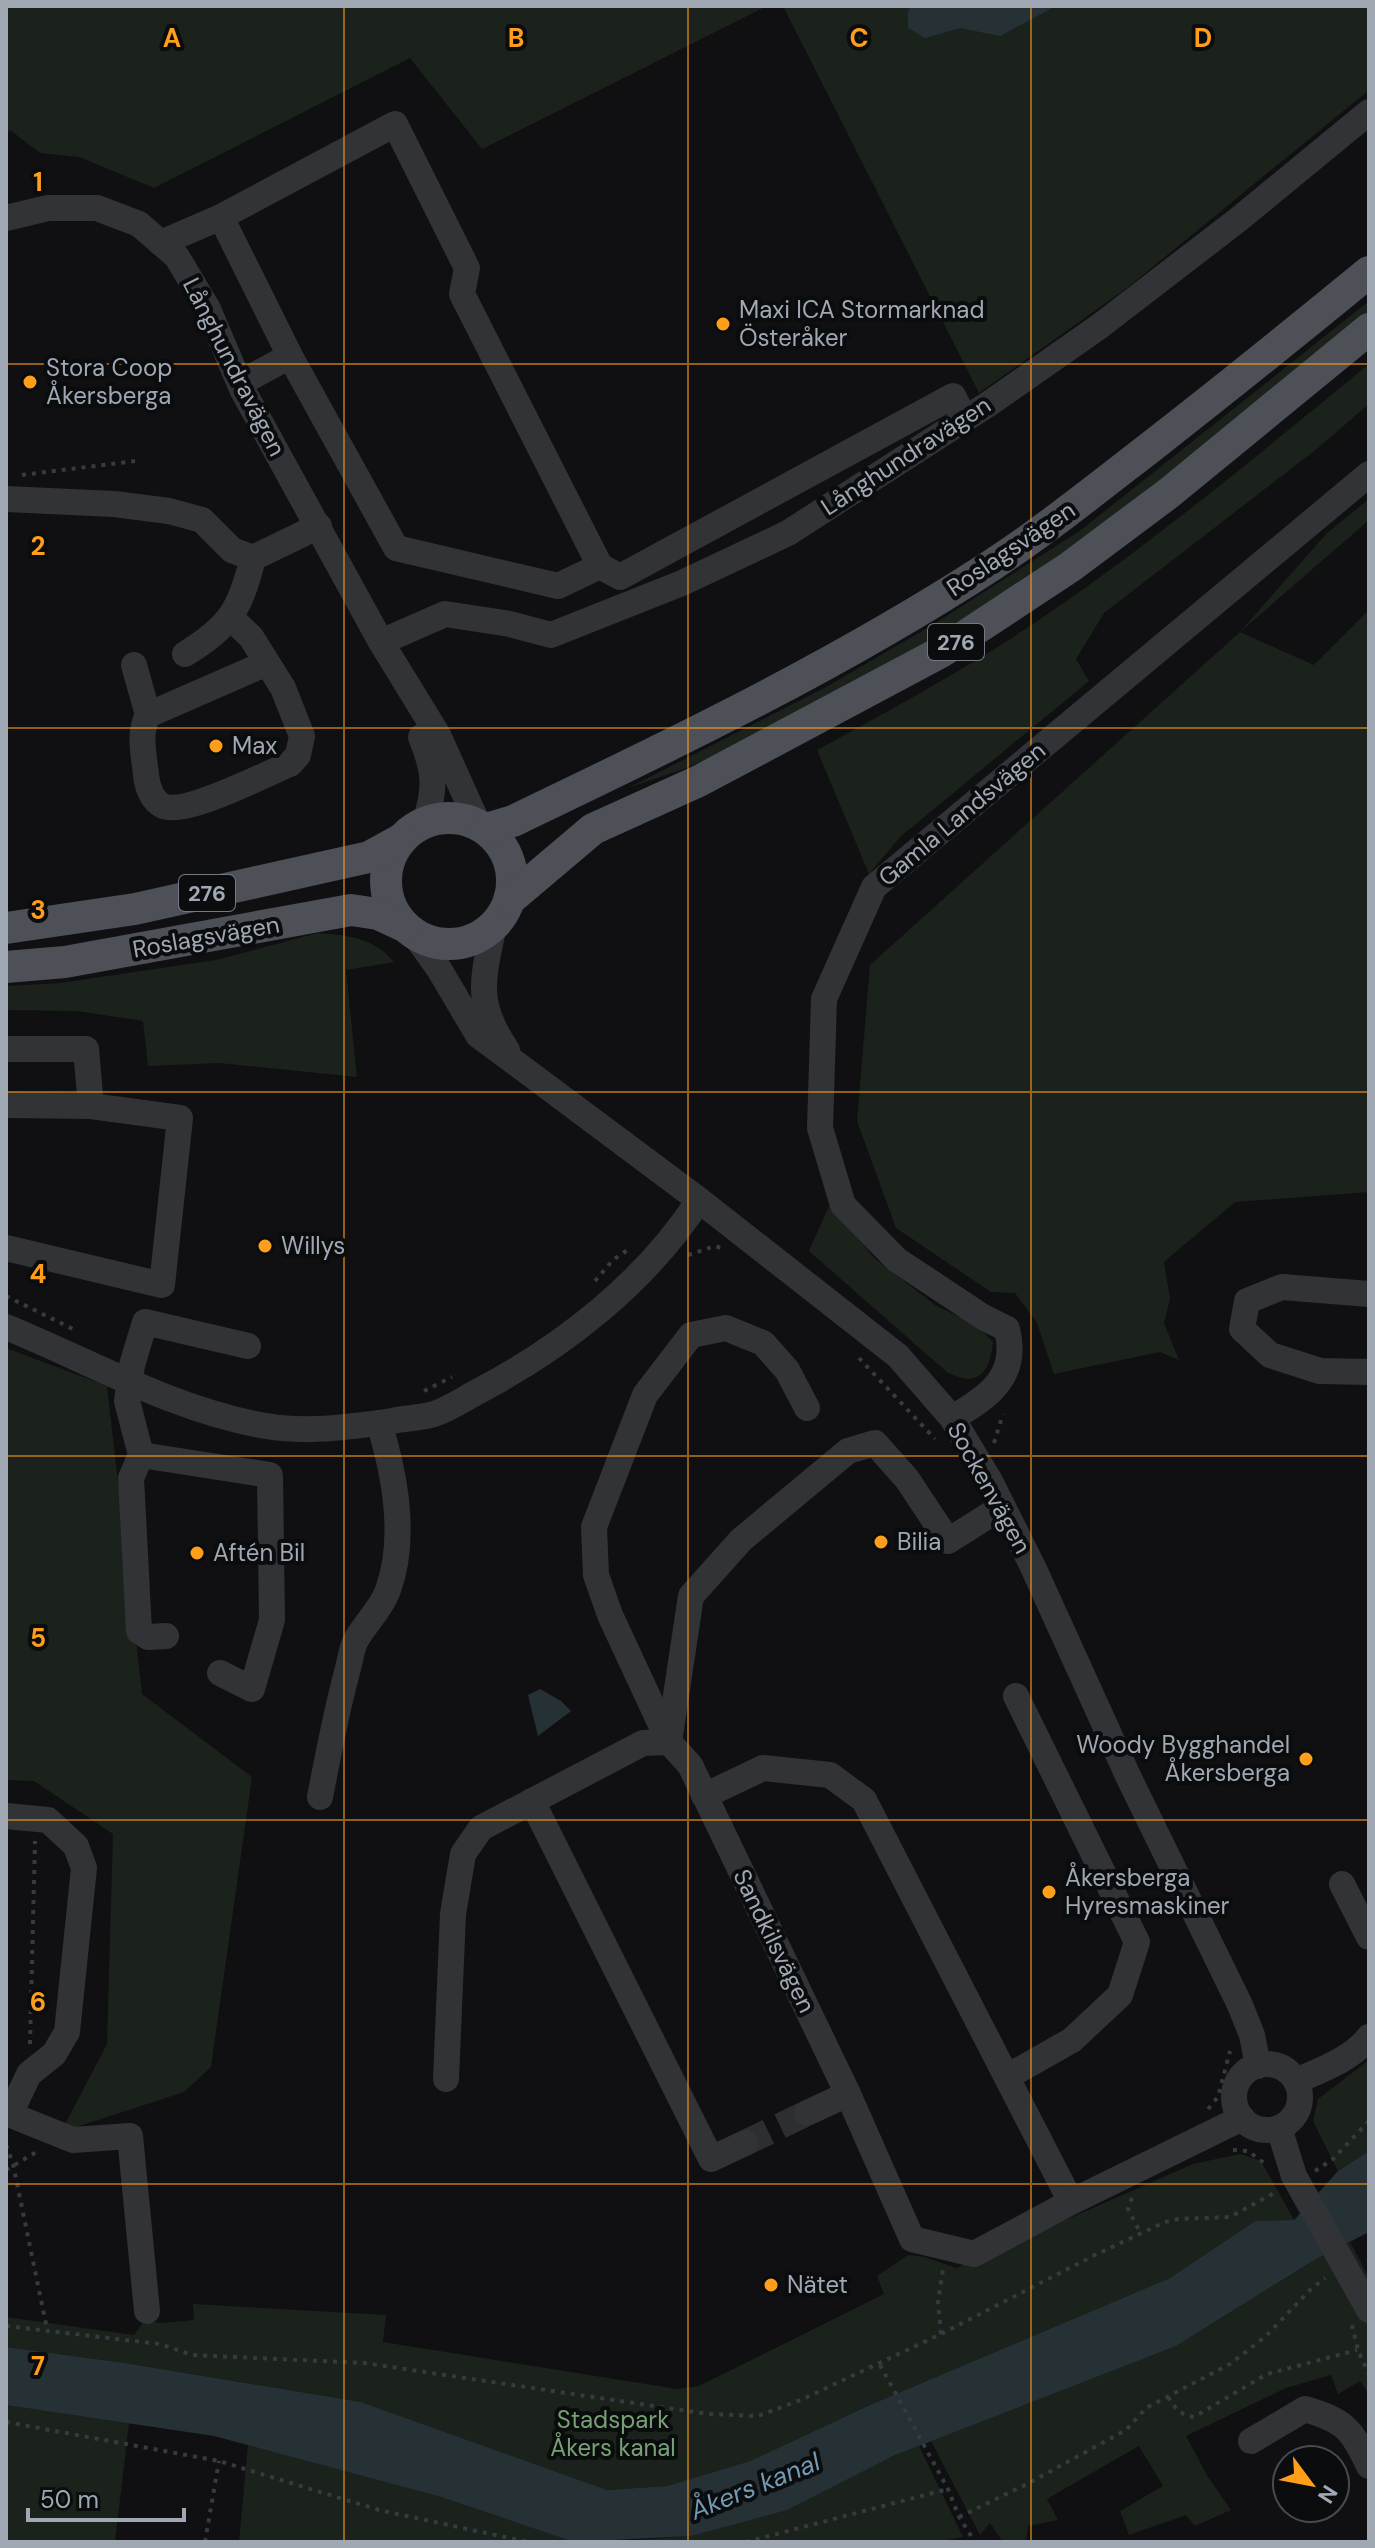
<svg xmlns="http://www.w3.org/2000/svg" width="1375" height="2548" viewBox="0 0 1375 2548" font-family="'DM Sans',sans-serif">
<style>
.green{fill:#1a221b}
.water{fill:#263136}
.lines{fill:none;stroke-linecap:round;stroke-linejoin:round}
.minor-tunnel{stroke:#2d2e32;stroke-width:26;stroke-dasharray:26 13;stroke-linecap:butt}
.path{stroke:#373a3e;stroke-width:4;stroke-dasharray:4 6;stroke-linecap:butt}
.minor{stroke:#313337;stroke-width:26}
.major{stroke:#4d5057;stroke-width:32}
.grid{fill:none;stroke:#ff9e1b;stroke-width:2;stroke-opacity:0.55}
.poi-dot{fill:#ff9e1b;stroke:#0b0c0d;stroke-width:3}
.labels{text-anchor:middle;stroke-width:8;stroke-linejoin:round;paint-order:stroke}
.shield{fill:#0b0c0d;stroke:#737982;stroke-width:2}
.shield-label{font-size:22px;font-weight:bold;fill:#a0a8b4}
.poi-label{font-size:24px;fill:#a0a8b4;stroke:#0b0c0d;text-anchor:start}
.street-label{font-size:24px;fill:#a0a8b4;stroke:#0b0c0d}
.park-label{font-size:24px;fill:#77a175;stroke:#0b0c0d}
.water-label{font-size:26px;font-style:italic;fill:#739bb3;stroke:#0b0c0d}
.grid-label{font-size:26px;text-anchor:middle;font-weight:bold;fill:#ff9e1b;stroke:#0b0c0d;stroke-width:8;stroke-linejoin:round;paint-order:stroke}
</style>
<rect width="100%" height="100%" fill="#101012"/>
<!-- green -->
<g class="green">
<polygon points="6,6 767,6 482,149 410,58 154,188 79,157 40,153 10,130 6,135"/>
<polygon points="783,6 1369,6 1369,90 1127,288 979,393"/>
<polygon points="1369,301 1369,313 1241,419 1081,545 884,670 770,731 684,769 630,787 826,687 931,626 1081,530"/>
<path d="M1369,364v40l-51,44 -214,165 -28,46 13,22 -189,156 -31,37 -52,-124c71,-39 142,-77 210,-122 120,-80 231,-173 342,-264z"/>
<polygon points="1369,499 1369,520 1240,632 1314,665 1369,610 1369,1192 1235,1202 1164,1262 1170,1299 1164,1323 1179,1360 1160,1352 1054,1374 1037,1323 1015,1293 991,1292 896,1228 857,1121 870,965 1240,632 1327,533"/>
<path d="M318,933c29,2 57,5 76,29l-48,8 11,107 -138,-14 -71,3 -5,-45 -66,-10 -71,-1v-24l54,-3 156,-23z"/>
<path d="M830,1204l44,54 61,47 43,21 15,16c-2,15 -5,36 -25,37 -5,0 -14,-4 -20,-6l-139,-122z"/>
<polygon points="6,1348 107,1386 142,1694 252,1777 211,2067 184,2092 61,2132 107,2044 113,1834 34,1781 6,1780"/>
<polygon points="1369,2060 1369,2151 1338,2171 1313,2121 1318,2099"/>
<polygon points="1240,2154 1261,2161 1294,2220 1255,2221 1170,2278 870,2405 750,2461 667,2486 607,2490 361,2402 125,2363 6,2347 6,2317 134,2335 145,2320 161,2323 194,2320 193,2304 386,2315 383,2342 677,2389 699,2386 884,2294 877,2276 908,2255 925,2257 956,2268 1193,2164"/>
<polygon points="1350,2242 1369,2278 1369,2394 1360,2381 1338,2394 1331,2375 1286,2388 1186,2436 1208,2477 1231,2510 1195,2526 1186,2515 1129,2535 1120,2511 1163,2486 1139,2446 1047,2499 1058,2520 1028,2526 1026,2542 1003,2542 990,2523 980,2535 931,2441 1176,2346 1316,2259"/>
<polygon points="6,2405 129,2423 115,2542 6,2542"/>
<polygon points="248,2445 441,2497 574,2542 239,2542"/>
<polygon points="919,2446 963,2537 936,2542 611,2542 691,2536"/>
</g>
<!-- water -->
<g class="water">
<polygon points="911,6 1056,6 1000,36 960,28 925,38 908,28 908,11"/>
<polygon points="540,1689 561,1701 571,1711 538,1736 528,1695"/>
<polygon points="1369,2151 1369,2232 1316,2259 1176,2346 893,2456 787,2510 691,2536 574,2542 441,2497 214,2436 6,2405 6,2347 125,2363 361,2402 607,2490 667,2486 750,2461 870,2405 1170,2278 1255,2221 1294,2220 1338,2171"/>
</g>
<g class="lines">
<!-- minor-tunnel -->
<polyline class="minor-tunnel" points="745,2143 807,2113"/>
<!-- path -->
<g class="path">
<polyline points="22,475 135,461"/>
<polyline points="688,1255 715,1246 721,1248"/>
<polyline points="595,1281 613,1260 629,1249"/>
<polyline points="6,1296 77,1331"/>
<polyline points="859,1358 935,1439"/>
<polyline points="424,1391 452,1377"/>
<polyline points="994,1443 1003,1414"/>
<polyline points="30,2044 35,1841"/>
<polyline points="1208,2109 1218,2097 1230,2051"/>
<polyline points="6,2145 13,2164 47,2329"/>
<polyline points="1233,2150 1248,2151 1264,2163"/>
<polyline points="6,2170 38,2151"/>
<polyline points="1315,2171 1333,2159 1369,2121"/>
<polyline points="1132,2198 1128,2209 1141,2234"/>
<polyline points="1352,2325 1358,2350 1369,2375"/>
<polyline points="6,2326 160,2344 192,2355 364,2363 708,2414 758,2416 803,2399 941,2334 1093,2256 1165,2222 1178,2219 1230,2217 1276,2192"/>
<polyline points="941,2334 938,2302 943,2269"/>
<polyline points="880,2365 948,2489 959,2517 975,2542"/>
<path d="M1168,2397c7,11 12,18 26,20l73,-43 90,-24"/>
<polyline points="6,2422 219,2461 379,2510 528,2542"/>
<polyline points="959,2517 1027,2484 1126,2430 1146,2408 1230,2364 1265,2337 1311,2289 1325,2278"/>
<polyline points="205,2542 219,2461"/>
<polyline points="746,2542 948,2489"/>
</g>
<!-- minor -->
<g class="minor">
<polyline points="221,217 395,124 467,268 462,294 600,566"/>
<polyline points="6,218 48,208 97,208 139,224 177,257 208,309 242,389 381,642 445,614 510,624 551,635 682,583 788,533 990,403 1100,326 1239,219 1369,112"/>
<polyline points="161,243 221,217 290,356"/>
<polyline points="240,383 290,356 396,548 558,586 600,566 620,577 953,396 965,419"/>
<polyline points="6,499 114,504 169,511 202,520 232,550 253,558 319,526"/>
<polyline points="381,642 438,735 479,826"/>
<path d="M185,654c46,-28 55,-45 68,-96"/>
<polyline points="134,665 148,715 267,663"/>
<path d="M148,715c-10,19 -4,39 -2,60 1,11 6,26 17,31 23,10 102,-32 127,-42l8,-9 4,-19 -19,-48 -32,-51 -21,-20"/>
<path d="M421,737c14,34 15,51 4,86"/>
<path d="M494,925c-11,54 -20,77 13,125"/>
<polyline points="414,934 439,969 478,1035 699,1200 898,1356 952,1418 990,1481 1033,1567 1128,1776 1240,2005 1252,2035 1258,2066"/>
<polyline points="6,1049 86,1049 91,1106 180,1118 162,1285 6,1248"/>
<polyline points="6,1105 91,1106"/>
<polyline points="1369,1294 1282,1287 1247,1301 1242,1329 1270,1355 1320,1371 1369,1372"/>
<path d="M6,1327c86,35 167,83 260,99 42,7 84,1 126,-5 14,-3 29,-3 42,-7 15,-5 30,-15 43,-22 86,-45 169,-110 222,-192"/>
<path d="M952,1418c37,-21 67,-42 55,-89l-24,-12 -86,-57 -54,-55 -23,-77 4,-129 50,-112 495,-413"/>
<polyline points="141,1455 131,1478 139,1631 148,1637 166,1636"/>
<polyline points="220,1673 252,1689 272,1620 270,1475 141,1455 127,1401 132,1365 145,1322 248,1346"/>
<polyline points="669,1742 610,1615 596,1575 594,1527 645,1395 691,1335 726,1328 763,1343 787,1370 807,1408"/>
<polyline points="669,1742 691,1596 741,1540 848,1451 875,1443 907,1479 948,1541 1002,1507"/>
<polyline points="704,1796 763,1768 830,1775 864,1800 1071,2202"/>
<path d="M320,1797c8,-42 16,-84 27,-125 3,-10 4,-21 8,-30 9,-18 26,-32 33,-52 19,-53 7,-115 -9,-167"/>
<polyline points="532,1801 711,2159 745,2143"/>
<polyline points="6,1816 48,1820 76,1846 84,1868 67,2032 54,2054 29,2074 10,2114"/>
<polyline points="1342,1884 1369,1937"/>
<circle cx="1267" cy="2097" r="33"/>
<polyline points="1007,2077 1072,2040 1120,1995 1137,1942 1016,1696"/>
<polyline points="446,2079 453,1914 463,1854 481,1828 643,1743 669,1742 690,1765 848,2094 912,2239 974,2254 1071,2202 1242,2118"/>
<path d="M1296,2081c25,-11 56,-22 73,-44"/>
<polyline points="6,2113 73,2140 130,2136 147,2311"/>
<polyline points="807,2113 848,2094"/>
<polyline points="1279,2128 1294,2176 1369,2310"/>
<path d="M1251,2441l54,-32c40,12 46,19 64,57"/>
</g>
<!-- major -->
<g class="major">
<circle cx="449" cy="881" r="63"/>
<path d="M486,829l27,-8c163,-78 327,-157 479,-256 56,-37 107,-78 160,-119 73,-57 145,-115 217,-174"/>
<polyline points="509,900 593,829 699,781 941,652 1070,567 1169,493 1369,329"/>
<polyline points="6,928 135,909 369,857 402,839"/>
<polyline points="6,967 65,962 351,910 378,914 404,926"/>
</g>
</g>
<!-- grid -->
<path class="grid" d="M344,6v2536M688,6v2536M1031,6v2536M6,364h1363M6,728h1363M6,1092h1363M6,1456h1363M6,1820h1363M6,2184h1363"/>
<!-- markers -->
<g class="poi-dot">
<circle cx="723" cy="324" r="8"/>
<circle cx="30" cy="382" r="8"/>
<circle cx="216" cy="746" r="8"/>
<circle cx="265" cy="1246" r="8"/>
<circle cx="881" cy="1542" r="8"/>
<circle cx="197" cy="1553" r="8"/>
<circle cx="1306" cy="1759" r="8"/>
<circle cx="1049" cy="1892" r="8"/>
<circle cx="771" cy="2285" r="8"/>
</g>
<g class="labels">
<!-- shield labels -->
<g class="shield">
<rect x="928" y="624" width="56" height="36" rx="6"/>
<rect x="179" y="875" width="56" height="36" rx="6"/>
</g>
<g class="shield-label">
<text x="956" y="650">276</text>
<text x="207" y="901">276</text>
</g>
<!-- poi labels -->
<g class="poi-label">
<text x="739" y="318">Maxi ICA Stormarknad<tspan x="739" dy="28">Österåker</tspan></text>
<text x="46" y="376">Stora Coop<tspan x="46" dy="28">Åkersberga</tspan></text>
<text x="232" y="754">Max</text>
<text x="281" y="1254">Willys</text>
<text x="897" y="1550">Bilia</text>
<text x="213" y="1561">Aftén Bil</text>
<text x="1290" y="1753" text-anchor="end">Woody Bygghandel<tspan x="1290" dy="28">Åkersberga</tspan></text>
<text x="1065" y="1886">Åkersberga<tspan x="1065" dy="28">Hyresmaskiner</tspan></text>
<text x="787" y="2293">Nätet</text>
</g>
<!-- street labels -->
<g class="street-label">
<text transform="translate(234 367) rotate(63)" y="8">Långhundravägen</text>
<text transform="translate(906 456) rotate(-33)" y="8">Långhundravägen</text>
<text transform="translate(1011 549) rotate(-34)" y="8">Roslagsvägen</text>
<text transform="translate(962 814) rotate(-40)" y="8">Gamla Landsvägen</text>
<text transform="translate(206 937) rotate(-10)" y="8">Roslagsvägen</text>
<text transform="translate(989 1488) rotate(61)" y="8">Sockenvägen</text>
<text transform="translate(774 1941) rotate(64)" y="8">Sandkilsvägen</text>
</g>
<!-- park labels -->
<g class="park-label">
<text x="613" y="2428">Stadspark<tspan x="613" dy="28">Åkers kanal</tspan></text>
</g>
<!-- water labels -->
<g class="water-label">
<text transform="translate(755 2486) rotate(-22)" y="9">Åkers kanal</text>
</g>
</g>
<g class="grid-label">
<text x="172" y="47">A</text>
<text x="516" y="47">B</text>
<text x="859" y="47">C</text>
<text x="1203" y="47">D</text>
<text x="38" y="191">1</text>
<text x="38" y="555">2</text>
<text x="38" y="919">3</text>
<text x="38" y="1283">4</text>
<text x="38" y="1647">5</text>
<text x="38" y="2011">6</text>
<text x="38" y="2375">7</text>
</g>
<!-- border -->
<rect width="1375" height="2548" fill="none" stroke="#a0a8b4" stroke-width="16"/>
<!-- north arrow -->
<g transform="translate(1311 2484) rotate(122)"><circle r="38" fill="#0b0c0d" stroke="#474a50" stroke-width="2"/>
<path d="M0-6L14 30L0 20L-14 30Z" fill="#ff9e1b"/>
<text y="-12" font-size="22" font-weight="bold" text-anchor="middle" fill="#a0a8b4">N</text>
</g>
<!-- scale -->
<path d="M28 2508v12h156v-12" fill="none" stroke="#a0a8b4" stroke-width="4"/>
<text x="40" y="2508" font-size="24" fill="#a0a8b4" stroke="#0b0c0d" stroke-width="6" paint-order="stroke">50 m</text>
</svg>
